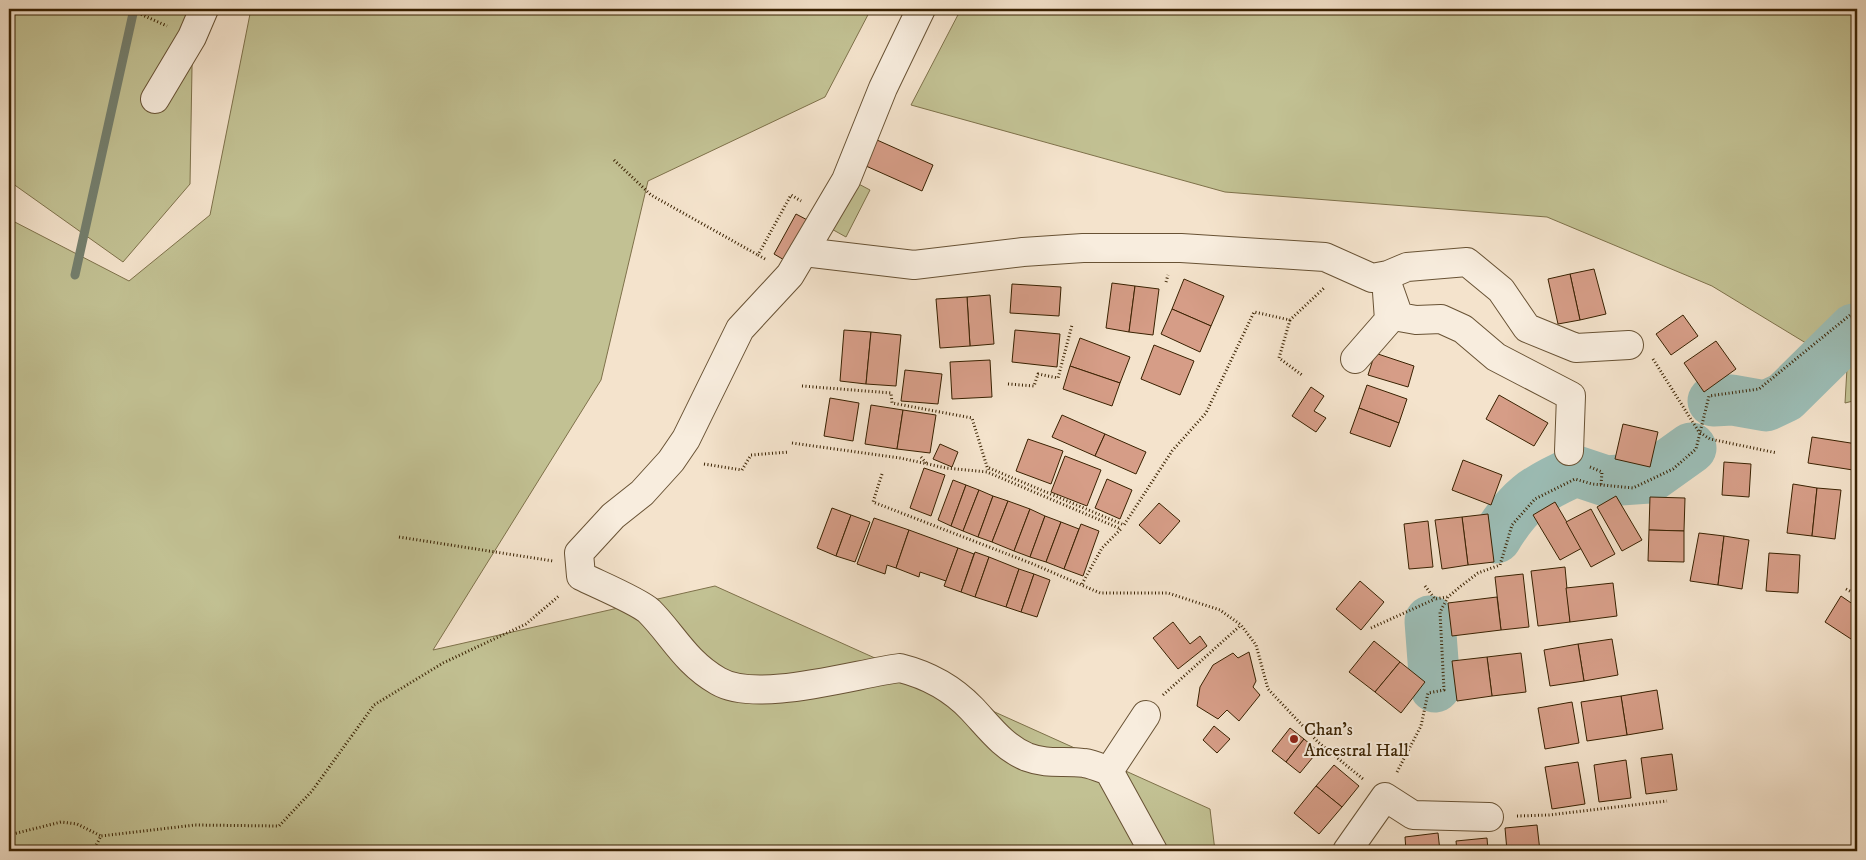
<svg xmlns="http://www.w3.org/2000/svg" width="1866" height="860" viewBox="0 0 1866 860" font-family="'IM FELL DW Pica',serif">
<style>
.green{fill:#c2c193;stroke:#7e714a}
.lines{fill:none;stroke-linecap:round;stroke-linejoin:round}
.stream{stroke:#747f6e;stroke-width:9}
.river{stroke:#9cbeb7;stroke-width:51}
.building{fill:#d69d87;stroke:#392101}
.minor-casing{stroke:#685234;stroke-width:30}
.path{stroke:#392101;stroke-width:3;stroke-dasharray:1 2.5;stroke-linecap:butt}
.minor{stroke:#f8edde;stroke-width:28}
.poi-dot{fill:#8f2418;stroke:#f8edde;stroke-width:2}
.labels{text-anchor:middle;stroke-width:4;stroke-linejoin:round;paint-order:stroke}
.poi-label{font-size:18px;fill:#392101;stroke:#f8edde;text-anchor:start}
</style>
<rect width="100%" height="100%" fill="#f4e3cc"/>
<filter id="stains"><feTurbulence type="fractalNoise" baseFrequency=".004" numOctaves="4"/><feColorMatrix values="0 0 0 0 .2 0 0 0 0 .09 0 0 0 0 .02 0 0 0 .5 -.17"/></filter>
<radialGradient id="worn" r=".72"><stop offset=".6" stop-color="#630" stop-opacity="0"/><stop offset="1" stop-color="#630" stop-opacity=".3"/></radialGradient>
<!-- green -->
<g class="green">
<polygon points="9,9 193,9 190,184 123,262 9,181"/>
<polygon points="251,9 871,9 825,97 648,181 601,380 433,650 715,586 1210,809 1215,851 9,851 9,219 129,281 210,215"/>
<polygon points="961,9 1857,9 1857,400 1845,403 1847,368 1712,286 1547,217 1225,192 911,105"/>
<polygon points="853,181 870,190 846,237 828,227"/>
</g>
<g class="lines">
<!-- stream -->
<polyline class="stream" points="75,275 134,9"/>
<!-- river -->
<g class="river">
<polyline points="1713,401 1732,400 1766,406 1785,397 1854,329"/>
<path d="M1496,538c23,-38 39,-49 80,-67l30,10 43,-3 42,-30"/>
<polyline points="1430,621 1435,687"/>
</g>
</g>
<!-- building -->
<g class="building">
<polygon points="877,140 933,165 922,191 866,166"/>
<polygon points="796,214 813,223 791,264 774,254"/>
<polygon points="1594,269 1606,314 1580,320 1570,274"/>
<polygon points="1570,274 1580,320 1558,324 1548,279"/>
<polygon points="1184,279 1224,296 1211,326 1172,309"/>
<polygon points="1112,283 1135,286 1129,332 1106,328"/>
<polygon points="1012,284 1061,287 1059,316 1010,313"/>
<polygon points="1135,286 1159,289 1153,335 1129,332"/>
<polygon points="990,295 994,344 970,346 967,297"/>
<polygon points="967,297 970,346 940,348 936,299"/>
<polygon points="1172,309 1211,326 1200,352 1161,334"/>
<polygon points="1683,315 1698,336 1671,355 1656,334"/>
<polygon points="844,330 871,332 866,384 840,381"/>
<polygon points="1015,330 1060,334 1057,367 1012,362"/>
<polygon points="871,332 901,335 896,386 866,384"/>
<polygon points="1080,338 1130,357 1120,383 1070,366"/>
<polygon points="1716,341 1736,369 1704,392 1684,363"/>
<polygon points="1154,345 1194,361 1180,395 1141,379"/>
<polygon points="1375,353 1414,366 1408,387 1368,375"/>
<polygon points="990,360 992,397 952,399 950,362"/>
<polygon points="1070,366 1120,383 1112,406 1063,389"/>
<polygon points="905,370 942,374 938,404 901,401"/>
<polygon points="1367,385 1407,399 1399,423 1359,408"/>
<polygon points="1311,387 1324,396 1314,411 1326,418 1316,432 1292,416"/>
<polygon points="1499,395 1548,423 1534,446 1486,419"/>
<polygon points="830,398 859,403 853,441 824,436"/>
<polygon points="871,405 903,410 897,449 865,444"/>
<polygon points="1359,408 1399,423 1390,447 1350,433"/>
<polygon points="903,410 936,415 930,453 897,449"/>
<polygon points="1062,415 1105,434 1095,456 1052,437"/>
<polygon points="1623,424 1658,432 1650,467 1615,459"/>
<polygon points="1105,434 1146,452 1136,474 1095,456"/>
<polygon points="1812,437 1857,444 1853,470 1808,463"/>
<polygon points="1028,439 1063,451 1051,484 1016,471"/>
<polygon points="940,444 958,452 952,467 933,459"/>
<polygon points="1065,456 1101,470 1087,506 1051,492"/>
<polygon points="1463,460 1502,475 1491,505 1452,490"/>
<polygon points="1724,462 1751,464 1749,497 1722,495"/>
<polygon points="924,468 945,475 931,516 910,508"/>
<polygon points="1107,479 1132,490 1120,519 1095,508"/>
<polygon points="953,480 966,485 951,526 938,520"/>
<polygon points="1793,484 1817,488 1812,536 1787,533"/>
<polygon points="966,485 979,490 963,531 951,526"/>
<polygon points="1817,488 1841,490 1835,539 1812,536"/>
<polygon points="979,490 993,496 978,537 963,531"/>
<polygon points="993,496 1008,501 992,542 978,537"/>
<polygon points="1616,496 1642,540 1622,551 1597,507"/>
<polygon points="1650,497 1685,498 1684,531 1649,530"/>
<polygon points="1008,501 1030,509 1014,551 992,542"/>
<polygon points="1555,502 1582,548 1560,560 1533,515"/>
<polygon points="1159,503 1180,521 1160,544 1139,525"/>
<polygon points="832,508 851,515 836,556 817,548"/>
<polygon points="1030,509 1045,516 1030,557 1014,551"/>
<polygon points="1591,509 1615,554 1591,567 1566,522"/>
<polygon points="1488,514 1494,562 1468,565 1462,517"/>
<polygon points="851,515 870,522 855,562 836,556"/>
<polygon points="1045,516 1061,522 1046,562 1030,557"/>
<polygon points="1462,517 1468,565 1442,569 1435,520"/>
<polygon points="874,518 909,530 896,568 887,565 885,574 857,564"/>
<polygon points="1428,521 1433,567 1409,569 1404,524"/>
<polygon points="1061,522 1079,529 1064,569 1046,562"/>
<polygon points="1081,524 1099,531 1083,576 1064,569"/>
<polygon points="909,530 958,548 946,581 920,572 919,577 896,568"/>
<polygon points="1649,530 1684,531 1684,562 1648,561"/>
<polygon points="1699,533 1724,536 1718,585 1690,581"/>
<polygon points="1724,536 1749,540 1742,589 1718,585"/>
<polygon points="958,548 974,554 961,592 944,586"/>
<polygon points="975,552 989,557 975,597 961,592"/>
<polygon points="1769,553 1800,555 1798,593 1766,591"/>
<polygon points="989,557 1019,569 1006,607 975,597"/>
<polygon points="1565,567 1570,622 1538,626 1531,571"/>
<polygon points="1019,569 1034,574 1021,612 1006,607"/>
<polygon points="1034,574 1050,580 1037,617 1021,612"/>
<polygon points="1523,574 1529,627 1501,630 1495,577"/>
<polygon points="1360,581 1384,602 1361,630 1336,609"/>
<polygon points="1613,583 1617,616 1570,622 1566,588"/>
<polygon points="1841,596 1857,607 1857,628 1851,639 1825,622"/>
<polygon points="1497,597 1501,630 1452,636 1448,603"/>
<polygon points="1173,622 1190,644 1200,636 1207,646 1178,669 1153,638"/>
<polygon points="1612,639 1618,675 1584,681 1578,644"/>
<polygon points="1374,641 1400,662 1375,692 1349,672"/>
<polygon points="1578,644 1584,681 1550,686 1544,650"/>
<polygon points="1249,652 1256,681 1253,687 1260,695 1239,721 1227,710 1218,719 1197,706 1200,687 1213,665 1233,653 1238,658"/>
<polygon points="1521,653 1526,692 1492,696 1487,657"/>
<polygon points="1487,657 1492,696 1457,701 1452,661"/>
<polygon points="1400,662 1425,682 1401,713 1375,692"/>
<polygon points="1657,690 1663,729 1627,735 1621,696"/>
<polygon points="1621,696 1627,735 1587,741 1581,702"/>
<polygon points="1572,702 1579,743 1545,749 1538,708"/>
<polygon points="1214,726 1230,739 1217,753 1203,740"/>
<polygon points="1290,728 1304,739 1286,762 1272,751"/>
<polygon points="1304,739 1318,751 1300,773 1286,762"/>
<polygon points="1672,754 1677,790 1646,794 1641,758"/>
<polygon points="1626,760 1631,798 1599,802 1594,765"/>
<polygon points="1578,762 1585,804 1552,809 1545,767"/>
<polygon points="1334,765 1359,786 1342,807 1316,786"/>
<polygon points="1316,786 1342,807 1319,834 1294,813"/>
<polygon points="1537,825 1540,851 1507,851 1505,828"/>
<polygon points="1438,833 1440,851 1406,851 1405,837"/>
<polygon points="1487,838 1488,851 1457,851 1456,841"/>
</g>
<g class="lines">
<!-- minor casing -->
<g class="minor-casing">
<g id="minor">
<path d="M921,9l-38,79 -37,92 -56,95 -50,54 -54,110 -15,22 -29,32 -29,23 -34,37 2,23c16,8 57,25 68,35 24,24 36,51 69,70 39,23 136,-7 182,-13 28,7 52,20 72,41 17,18 31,38 55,48 21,8 37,3 57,6 8,1 17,5 25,8l44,80"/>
<polyline points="155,99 192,37 204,9"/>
<polyline points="804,252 914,265 1023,252 1083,248 1181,248 1325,257 1372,278 1388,275 1407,267 1467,262 1501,290 1527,328 1576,348 1629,345"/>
<polyline points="1387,283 1399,317 1416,320 1441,319 1463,329 1496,357 1571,396 1569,451"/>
<polyline points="1355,359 1389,320 1387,292"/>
<polyline points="1109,771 1146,715"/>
<polyline points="1347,851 1385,797 1413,815 1489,817"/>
</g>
</g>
<!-- path -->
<g class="path">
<polyline points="138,13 167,26"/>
<polyline points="614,160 651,195 758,255"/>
<polyline points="765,259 758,255 791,195 801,201"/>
<polyline points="1166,282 1168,275"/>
<polyline points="1290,320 1279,358 1302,375"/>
<polyline points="1653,359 1699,432 1710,439 1777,453"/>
<polyline points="1008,384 1034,386 1038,374 1058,378 1072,325"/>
<polyline points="802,386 891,393 892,403 972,418 988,470"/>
<polyline points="792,443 900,458 946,468 987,472 1121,529"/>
<polyline points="921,457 927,464"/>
<polyline points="704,464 742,470 751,455 789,452"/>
<polyline points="1590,467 1602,472 1601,485"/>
<polyline points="989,468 1124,525 1172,451 1206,413 1254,312 1290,320 1324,288"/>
<polyline points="882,474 873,502 1033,564 1100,593 1168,593 1220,610 1241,625 1256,645 1268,689 1318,742 1363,779"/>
<polyline points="399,537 553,561"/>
<polyline points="1082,584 1102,548 1121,529"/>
<polyline points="1425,586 1435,599 1447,597"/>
<polyline points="1846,589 1857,595"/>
<polyline points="1371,628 1435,599"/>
<polyline points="1163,695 1241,625"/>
<polyline points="1397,772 1421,726 1428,693 1444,690 1440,612 1448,597 1461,586 1478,573 1500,565 1512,525 1535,499 1575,479 1592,484 1633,488 1673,469 1696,449 1709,396 1759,389 1850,315 1857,323"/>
<polyline points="1517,816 1549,815 1667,801"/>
<polyline points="9,835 61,822 77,824 101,836"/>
<polyline points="93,851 101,836 195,825 279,826 312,791 374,705 443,663 526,624 560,595"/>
</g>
<!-- minor -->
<use href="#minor" class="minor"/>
</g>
<!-- markers -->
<circle class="poi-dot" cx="1294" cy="739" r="5"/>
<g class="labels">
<!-- poi labels -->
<g class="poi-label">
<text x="1304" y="735">Chan's<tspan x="1304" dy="21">Ancestral Hall</tspan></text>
</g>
</g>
<!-- margin -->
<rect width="1866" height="860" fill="none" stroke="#f4e3cc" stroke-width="30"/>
<rect x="10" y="10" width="1846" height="840" fill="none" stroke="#392101" stroke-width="2.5"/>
<rect x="15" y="15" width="1836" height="830" fill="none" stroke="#392101"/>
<rect width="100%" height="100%" filter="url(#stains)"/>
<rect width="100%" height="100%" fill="url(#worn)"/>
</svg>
